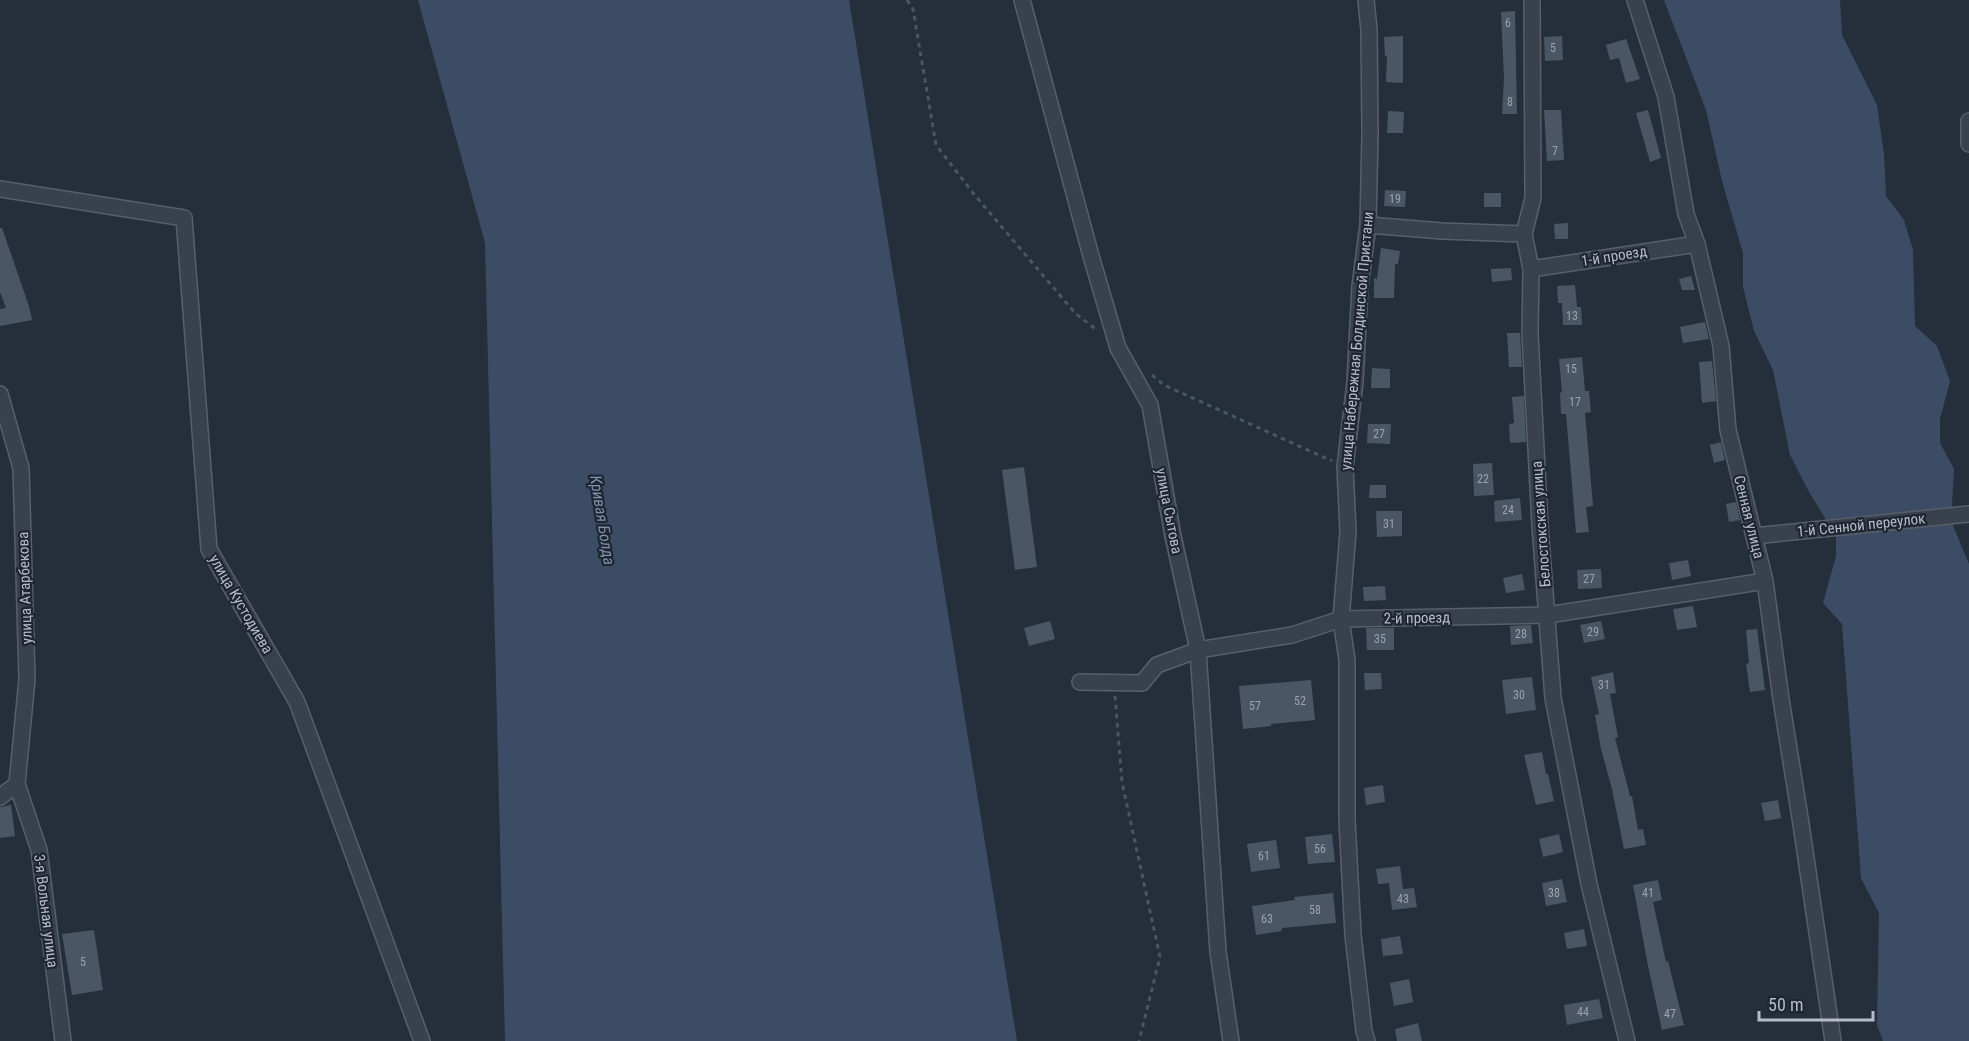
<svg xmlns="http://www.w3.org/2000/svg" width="1969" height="1041" viewBox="0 0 1969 1041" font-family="'Roboto Condensed',sans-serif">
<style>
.water{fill:#3c4c64}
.building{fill:#4b5664}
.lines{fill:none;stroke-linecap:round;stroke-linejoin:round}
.minor-casing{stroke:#575f6a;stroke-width:18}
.path{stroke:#47595c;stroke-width:3;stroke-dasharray:4.5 4.5;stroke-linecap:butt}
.minor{stroke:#39414c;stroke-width:15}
.labels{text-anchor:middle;stroke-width:4.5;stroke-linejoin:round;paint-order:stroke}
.number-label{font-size:12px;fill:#9aa2ae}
.street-label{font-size:15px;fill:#b5bcc7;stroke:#1e2631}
.water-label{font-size:16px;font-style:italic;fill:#7e92ad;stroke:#1e2631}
</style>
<rect width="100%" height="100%" fill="#252f3c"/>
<!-- water -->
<g class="water">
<polygon points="418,0 849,0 1017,1041 505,1041 485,243"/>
<polygon points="1664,0 1840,0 1842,35 1877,105 1884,155 1886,196 1904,220 1913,250 1915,326 1937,346 1950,381 1940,419 1940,443 1954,469 1951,521 1969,564 1969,1041 1883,1041 1877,1025 1879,913 1861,878 1842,624 1823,603 1836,556 1836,536 1809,492 1790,455 1773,370 1754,331 1743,287 1743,253 1722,181 1706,110"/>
</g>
<!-- building -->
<g class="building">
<polygon points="1515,11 1517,114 1502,114 1504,78 1501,12"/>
<polygon points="1403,36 1403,83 1386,82 1387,56 1385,56 1384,37"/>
<polygon points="1562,36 1563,60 1545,61 1544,37"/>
<polygon points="1626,39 1640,79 1626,83 1619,58 1610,60 1606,45"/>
<polygon points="1544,110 1561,110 1564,160 1547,161"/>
<polygon points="1648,110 1661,158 1650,162 1636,113"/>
<polygon points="1388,111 1404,112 1403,133 1387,133"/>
<polygon points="1385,190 1406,191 1405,207 1384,206"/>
<rect x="1484" y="193" width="17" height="14"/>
<polygon points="1568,223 1568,239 1555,239 1554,224"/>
<polygon points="0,228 2,228 29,306 32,320 0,326 0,309 6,308 0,292"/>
<polygon points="1381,248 1400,251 1398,264 1395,264 1394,298 1374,298 1374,278 1377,279"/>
<polygon points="1511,268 1512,280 1492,282 1491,269"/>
<polygon points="1691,276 1695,290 1682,290 1679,279"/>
<polygon points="1575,285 1577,307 1581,307 1582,325 1563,325 1562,303 1558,303 1557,286"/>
<polygon points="1705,322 1709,339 1683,343 1680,327"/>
<polygon points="1507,333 1520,333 1522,367 1509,367"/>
<polygon points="1582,357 1585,391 1589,391 1591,412 1585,413 1593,506 1586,507 1589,532 1576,533 1566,414 1561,414 1560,393 1562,392 1559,359"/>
<polygon points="1712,361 1716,401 1702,403 1699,362"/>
<polygon points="1372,368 1390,369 1390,388 1371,388"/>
<polygon points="1524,396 1526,442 1510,443 1509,424 1514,423 1512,397"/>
<polygon points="1368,424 1391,424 1390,444 1367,443"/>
<polygon points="1721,442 1725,460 1714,463 1710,445"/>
<polygon points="1492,463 1494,495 1474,496 1473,464"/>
<polygon points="1024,467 1037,567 1015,570 1002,470"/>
<polygon points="1370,485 1386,485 1386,498 1369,498"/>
<polygon points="1520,498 1522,520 1495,522 1494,501"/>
<polygon points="1736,502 1740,520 1729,522 1726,504"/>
<polygon points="1376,511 1402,511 1402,536 1377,537"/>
<polygon points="1688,560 1691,576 1672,580 1669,563"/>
<polygon points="1601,569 1602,588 1578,589 1577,570"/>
<polygon points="1522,574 1525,590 1506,593 1503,578"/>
<polygon points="1385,586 1386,600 1364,601 1363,587"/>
<polygon points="1693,606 1697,627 1677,630 1673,609"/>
<polygon points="1050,621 1055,639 1029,646 1024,628"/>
<polygon points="1601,621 1605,639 1584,643 1580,625"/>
<polygon points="1531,625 1533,643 1511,645 1510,626"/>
<polygon points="1366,628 1394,628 1394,650 1367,650"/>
<polygon points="1757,629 1765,690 1750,692 1746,664 1749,663 1746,630"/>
<polygon points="1613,672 1616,693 1610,694 1618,737 1615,738 1630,796 1632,796 1638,830 1643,829 1646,845 1624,849 1612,789 1601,749 1595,715 1599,714 1591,677"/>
<polygon points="1364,673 1381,673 1382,689 1365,690"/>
<polygon points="1532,677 1536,710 1506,714 1502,680"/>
<polygon points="1311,680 1315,720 1271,724 1271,726 1243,729 1239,686"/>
<polygon points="1542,752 1546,774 1548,774 1554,801 1536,805 1524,755"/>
<polygon points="1383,785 1385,802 1366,805 1364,788"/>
<polygon points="1778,800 1781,818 1765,821 1761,803"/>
<polygon points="11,805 15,836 0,838 0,807"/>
<polygon points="1332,834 1335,862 1308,864 1305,837"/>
<polygon points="1559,834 1563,852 1543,857 1539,839"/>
<polygon points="1276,840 1280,868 1251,872 1247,844"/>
<polygon points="1400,866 1403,889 1414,888 1417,907 1392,910 1389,883 1378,884 1376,869"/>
<polygon points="1562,879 1567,902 1546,906 1542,883"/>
<polygon points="1658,880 1662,900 1653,902 1666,962 1668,961 1684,1025 1662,1030 1648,966 1633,885"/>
<polygon points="1333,893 1336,923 1282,928 1282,931 1256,935 1252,906 1295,900 1294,897"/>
<polygon points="1584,929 1587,946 1567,949 1564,933"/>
<polygon points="94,930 103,990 72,995 62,934"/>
<polygon points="1400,936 1403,954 1383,956 1381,939"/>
<polygon points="1409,979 1413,1002 1394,1006 1390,983"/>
<polygon points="1599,999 1603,1018 1567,1025 1564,1005"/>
<polygon points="1418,1023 1422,1041 1397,1041 1395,1029"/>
</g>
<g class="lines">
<!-- minor casing -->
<g class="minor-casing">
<g id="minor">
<polyline points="1022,0 1091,256 1118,348 1150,405 1173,536 1198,650 1218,952 1231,1041"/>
<polyline points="1366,0 1369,30 1370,134 1368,225 1360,286 1355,382 1345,467 1348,532 1341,619 1347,660 1347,820 1353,935 1364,1031 1367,1041"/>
<polyline points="1532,0 1533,198 1524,234 1531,269 1530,333 1540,526 1553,698 1589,884 1627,1041"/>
<polyline points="1635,0 1666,97 1686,214 1697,244 1721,346 1728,430 1765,581 1781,699 1801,824 1833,1041"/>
<polyline points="1969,121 1969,144"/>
<polyline points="0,189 184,218 209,549 297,702 422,1041"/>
<polyline points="1368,225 1442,231 1524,234"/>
<polyline points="1531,269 1697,244"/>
<polyline points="0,394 21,468 27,679 17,784 39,850 63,1041"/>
<polyline points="1754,536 1969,514"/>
<polyline points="1080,682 1142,683 1157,665 1198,650 1292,635 1341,619 1548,615 1765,581"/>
<polyline points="0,797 17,784"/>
</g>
</g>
<!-- path -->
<g class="path">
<polyline points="907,0 913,9 936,145 973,193 1075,313 1098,331"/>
<polyline points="1152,375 1164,385 1332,461"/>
<polyline points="1115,696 1122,782 1160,957 1139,1041"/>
</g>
<!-- minor -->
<use href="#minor" class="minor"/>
</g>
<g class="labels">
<!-- number labels -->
<g class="number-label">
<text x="1508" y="27">6</text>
<text x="1553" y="52">5</text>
<text x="1510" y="106">8</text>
<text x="1555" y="155">7</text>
<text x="1395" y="203">19</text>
<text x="1572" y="320">13</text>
<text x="1571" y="373">15</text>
<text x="1575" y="406">17</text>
<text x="1379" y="438">27</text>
<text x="1483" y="483">22</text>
<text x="1508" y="514">24</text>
<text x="1389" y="528">31</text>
<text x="1589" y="583">27</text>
<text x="1593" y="636">29</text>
<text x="1521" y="638">28</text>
<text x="1380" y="643">35</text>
<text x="1604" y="689">31</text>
<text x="1519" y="699">30</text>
<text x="1300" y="705">52</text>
<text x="1255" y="710">57</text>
<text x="1320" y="853">56</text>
<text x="1264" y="860">61</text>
<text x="1554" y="897">38</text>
<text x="1648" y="897">41</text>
<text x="1403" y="903">43</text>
<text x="1315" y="914">58</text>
<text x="1267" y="923">63</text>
<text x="83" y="966">5</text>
<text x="1583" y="1016">44</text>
<text x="1670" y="1018">47</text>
</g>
<!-- street labels -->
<g class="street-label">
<text transform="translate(1614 256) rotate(-9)" y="5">1-й проезд</text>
<text transform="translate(1357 341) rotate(-85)" y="5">улица Набережная Болдинской Пристани</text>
<text transform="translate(1169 511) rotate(79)" y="5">улица Сытова</text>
<text transform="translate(1749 517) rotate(76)" y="5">Сенная улица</text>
<text transform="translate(1541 524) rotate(-94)" y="5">Белостокская улица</text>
<text transform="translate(1861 525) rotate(-6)" y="5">1-й Сенной переулок</text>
<text transform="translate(25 588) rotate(-92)" y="5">улица Атарбекова</text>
<text transform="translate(241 604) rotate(60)" y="5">улица Кустодиева</text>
<text transform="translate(1417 618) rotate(-1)" y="5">2-й проезд</text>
<text transform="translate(46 911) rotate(83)" y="5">3-я Вольная улица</text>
</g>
<!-- water labels -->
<g class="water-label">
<text transform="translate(603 520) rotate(81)" y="6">Кривая Болда</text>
</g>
</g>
<!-- scale -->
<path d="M1759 1011v9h114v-9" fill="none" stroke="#b5bcc7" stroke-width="3"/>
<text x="1768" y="1011" font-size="18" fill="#b5bcc7" stroke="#1e2631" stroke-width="4.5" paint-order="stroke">50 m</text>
</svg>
